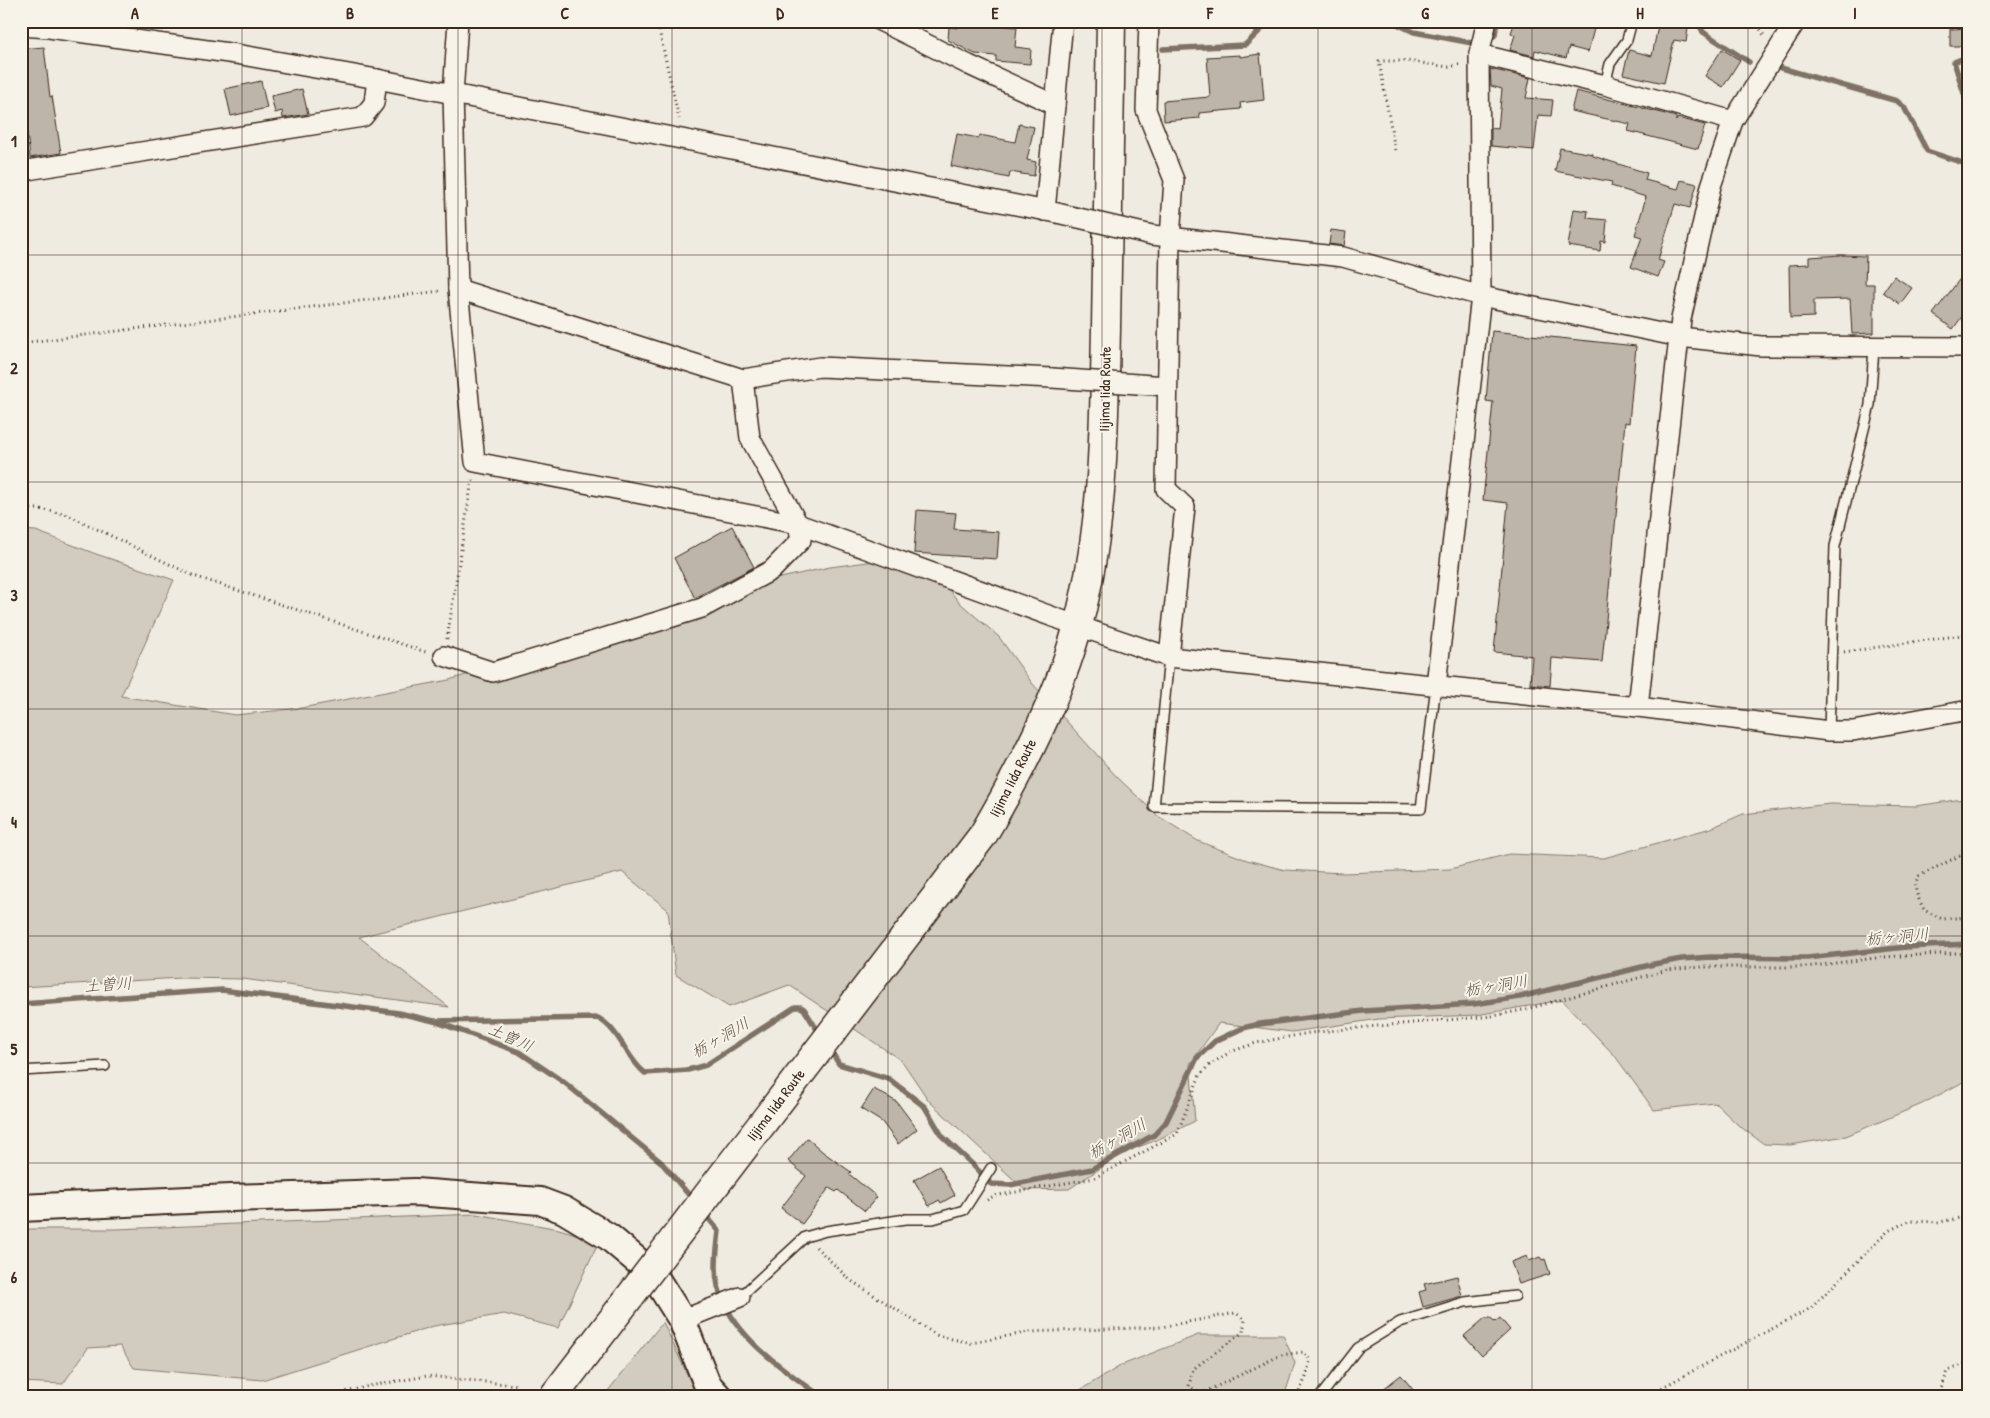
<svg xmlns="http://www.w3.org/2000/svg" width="1990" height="1418" viewBox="0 0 1990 1418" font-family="'Patrick Hand','Klee One',sans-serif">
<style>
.green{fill:#d1cbc0;stroke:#867a6f}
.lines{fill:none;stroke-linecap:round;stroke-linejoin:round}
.stream{stroke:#7e7266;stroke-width:5.5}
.building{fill:#bdb5aa;stroke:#3b2a1e}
.lane-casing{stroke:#3b2a1e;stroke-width:12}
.street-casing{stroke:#3b2a1e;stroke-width:22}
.secondary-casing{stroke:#3b2a1e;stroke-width:30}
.primary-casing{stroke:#3b2a1e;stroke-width:31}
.path{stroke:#3b2a1e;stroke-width:3;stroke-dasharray:1 4;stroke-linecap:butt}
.lane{stroke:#f7f3e8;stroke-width:9}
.street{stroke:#f7f3e8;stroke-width:19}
.secondary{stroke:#f7f3e8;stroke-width:26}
.primary{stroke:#f7f3e8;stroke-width:28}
.street-bridge-casing{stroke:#3b2a1e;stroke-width:22;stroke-linecap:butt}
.primary-bridge-casing{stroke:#3b2a1e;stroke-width:31;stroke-linecap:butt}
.street-bridge{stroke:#f7f3e8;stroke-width:19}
.primary-bridge{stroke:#f7f3e8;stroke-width:28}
.grid{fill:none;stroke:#3b2a1e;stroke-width:1;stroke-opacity:0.55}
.labels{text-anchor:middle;stroke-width:4;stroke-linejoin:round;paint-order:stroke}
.street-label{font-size:15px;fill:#3b2a1e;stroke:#f7f3e8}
.water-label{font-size:16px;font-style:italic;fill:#625448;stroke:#f7f3e8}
.neatline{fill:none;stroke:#3b2a1e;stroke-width:2}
.grid-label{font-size:16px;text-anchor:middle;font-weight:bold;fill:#3b2a1e}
</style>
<rect width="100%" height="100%" fill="#efebe0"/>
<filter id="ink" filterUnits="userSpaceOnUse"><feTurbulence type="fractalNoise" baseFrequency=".02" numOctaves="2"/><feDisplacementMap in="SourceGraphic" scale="10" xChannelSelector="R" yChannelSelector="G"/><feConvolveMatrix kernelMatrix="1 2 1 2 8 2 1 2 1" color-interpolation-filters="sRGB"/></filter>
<g filter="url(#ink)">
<!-- green -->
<g class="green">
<polygon points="21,530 36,531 96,554 174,580 121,696 235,715 301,708 449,680 558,647 749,585 830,567 875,561 933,570 959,602 999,637 1032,683 1117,777 1158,816 1198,841 1247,860 1285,870 1344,873 1450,869 1509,854 1604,858 1711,828 1743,814 1830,804 1916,806 1969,798 1969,1079 1922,1104 1846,1136 1790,1145 1764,1144 1738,1125 1715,1103 1654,1110 1615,1056 1562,1000 1477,1015 1379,1019 1292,1032 1219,1023 1190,1064 1195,1121 1157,1140 1125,1152 1069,1189 1025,1190 929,1101 902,1061 789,985 729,1007 676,975 668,910 622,872 359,937 449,1007 243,979 181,978 21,987"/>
<polygon points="476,1214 559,1229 599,1241 558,1328 504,1314 434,1326 262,1380 134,1368 120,1346 88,1348 63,1384 21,1382 21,1229 116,1229"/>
<polygon points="663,1322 693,1387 703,1397 603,1397"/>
<polygon points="1198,1335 1283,1335 1295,1363 1284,1397 1070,1396 1122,1365"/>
</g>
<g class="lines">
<!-- stream -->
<g class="stream">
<polyline points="1391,21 1414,32 1472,43"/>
<polyline points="1703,21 1700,26 1703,32 1749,62"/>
<polyline points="1491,38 1495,35 1497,21"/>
<polyline points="1163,49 1245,45 1270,21"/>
<polyline points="1969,56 1954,62 1969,109"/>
<polyline points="1781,68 1897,101 1904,107 1927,151 1969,165"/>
<polyline points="21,1004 222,990 399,1013 434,1021 519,1052 565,1083 661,1162 694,1201"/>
<path d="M434,1021l164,-3c22,12 28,40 47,55l43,-3 18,-5 89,-58h6l3,2 17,27"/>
<polyline points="829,1048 839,1064 889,1079 925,1107 942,1136 972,1164 991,1184 1010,1185 1092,1169 1154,1135 1166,1122 1197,1058 1215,1041 1243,1028 1260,1024 1363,1011 1474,1004 1520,997 1654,964 1682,959 1711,957 1807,958 1906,947 1969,944"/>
<path d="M703,1212l16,19c-2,18 -5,37 -1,55 13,50 64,82 104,111"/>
</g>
</g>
<!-- building -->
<g class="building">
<polygon points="1515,21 1596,21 1588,52 1569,47 1566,58 1535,50 1534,56 1510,50 1515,35 1511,33"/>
<polygon points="1659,21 1689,21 1686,42 1674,40 1664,83 1623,74 1629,50 1652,56"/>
<polygon points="959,22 1017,27 1015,47 1031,49 1030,64 996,61 996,56 975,54 948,40 949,27 958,28"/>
<polygon points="1969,28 1969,46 1950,46 1950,29"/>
<polygon points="44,47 50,97 52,96 61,153 30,158 25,117 23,117 21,107 21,49"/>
<polygon points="1722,49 1740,60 1723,87 1705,76"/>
<polygon points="1260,54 1264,100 1240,103 1241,109 1199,113 1200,118 1164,121 1163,101 1210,97 1207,57 1240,55 1240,57"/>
<polygon points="1490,69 1530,78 1526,98 1553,100 1551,116 1538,115 1534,150 1491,146 1491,128 1498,129 1502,89 1491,86"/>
<polygon points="261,81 267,108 231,116 225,89"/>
<polygon points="302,89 308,114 283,118 282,111 275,113 271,96"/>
<polygon points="1576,91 1662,113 1676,117 1676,121 1678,118 1705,125 1698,149 1628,131 1630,124 1571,111"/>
<polygon points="1019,124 1034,127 1027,160 1036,162 1034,176 1010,172 1009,178 951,166 957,134 979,138 980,135 1015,142"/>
<polygon points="1560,148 1593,154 1593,156 1647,173 1645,180 1678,189 1681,180 1697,184 1690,208 1675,204 1658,260 1664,262 1658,277 1631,267 1642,237 1635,235 1646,197 1611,186 1612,182 1555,171"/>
<polygon points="1574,209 1588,211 1587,218 1607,220 1605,242 1601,241 1600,251 1568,246"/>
<polygon points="1331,230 1346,232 1344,246 1329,244"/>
<polygon points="1841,255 1866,256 1865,284 1874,284 1874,333 1852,334 1850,299 1814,300 1814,317 1790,318 1789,265 1809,264 1809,257"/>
<polygon points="1969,267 1969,307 1953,329 1933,314"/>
<polygon points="1894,276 1912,288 1900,304 1883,292"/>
<polygon points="1492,331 1636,346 1629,423 1625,422 1602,662 1552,658 1550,686 1530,684 1532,656 1494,652 1508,503 1483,500 1493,402 1486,401"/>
<polygon points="917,510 956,513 954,529 999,532 997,559 914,553"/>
<polygon points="732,526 754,567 695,598 674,558"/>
<polygon points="874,1089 897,1102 917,1129 898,1144 882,1122 861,1109"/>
<polygon points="807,1138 823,1152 851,1172 849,1174 877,1197 865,1211 838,1190 836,1192 829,1188 802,1224 781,1208 806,1176 788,1161"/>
<polygon points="939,1166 955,1195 941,1203 939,1200 929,1206 914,1180"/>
<polygon points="1527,1256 1529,1261 1540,1257 1542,1260 1545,1259 1550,1274 1519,1284 1511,1262"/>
<polygon points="1457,1276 1462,1296 1423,1307 1419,1292 1426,1290 1424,1284"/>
<polygon points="1485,1318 1491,1318 1495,1322 1500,1318 1510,1330 1482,1356 1464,1336"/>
<polygon points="1401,1375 1419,1397 1373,1397"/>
</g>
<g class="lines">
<!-- lane casing -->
<g class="lane-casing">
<g id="lane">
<polyline points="1605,85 1610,64 1627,40 1632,21"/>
<polyline points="1169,657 1154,807 1421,809 1436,685"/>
<polyline points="1829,731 1835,546 1870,405 1874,348"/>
<polyline points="21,1071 105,1066"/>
<polyline points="740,1297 805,1237 826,1231 906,1219 933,1219 964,1210 991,1168"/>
<polyline points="1320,1397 1358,1348 1400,1322 1465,1302 1515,1296"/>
</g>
</g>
<!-- street casing -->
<g class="street-casing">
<g id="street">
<polyline points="458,21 453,94 458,289 475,462 798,524 1078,626 1169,657 1638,707 1829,731 1853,731 1969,710"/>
<polyline points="880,21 969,65 1055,105"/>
<polyline points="1149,21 1146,110 1174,180 1170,238 1166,489 1185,507 1169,657"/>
<polyline points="21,26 49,28 236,54 377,79 1057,213"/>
<polyline points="1479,54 1605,85 1733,121"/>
<polyline points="21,171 363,117 374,103 377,79"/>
<polyline points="1045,211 1063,21"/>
<polyline points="1152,235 1343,257 1481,296 1680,337 1761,346 1969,347"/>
<polyline points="458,289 743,379 820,367 1052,378"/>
<polyline points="1138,384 1167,386"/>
<polyline points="444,656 493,672 702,608 772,570 801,540 798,524 750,438 743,379"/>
<polyline points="1436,685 1481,296 1479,54 1487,21"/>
<polyline points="1638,707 1681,319 1711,186 1733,121 1796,21"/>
<polyline points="682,1320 740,1297"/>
</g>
</g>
<!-- secondary casing -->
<g class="secondary-casing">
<polyline id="secondary" points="21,1208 230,1198 415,1192 540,1201 564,1210 609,1237 653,1274 682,1320 707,1384 719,1397"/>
</g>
<!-- primary casing -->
<g class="primary-casing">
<path id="primary" d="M983,835c38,-65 76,-138 95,-210 26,-98 26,-197 28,-297 2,-102 4,-204 5,-307"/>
</g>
<!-- path -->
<g class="path">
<polyline points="657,21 679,119"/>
<polyline points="1755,21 1765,37"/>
<polyline points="1395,150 1379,61 1407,61 1449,67 1461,64"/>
<polyline points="21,343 440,291"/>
<polyline points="21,509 40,509 68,515 194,576 426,652"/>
<polyline points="447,639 472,480"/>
<polyline points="1844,652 1969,634"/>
<path d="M1969,851l-50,25c-8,11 0,23 5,34l18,9 27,-2"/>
<polyline points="987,1200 994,1196 1094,1178 1170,1138 1177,1134 1199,1077 1208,1066 1230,1052 1256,1043 1309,1033 1367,1027 1493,1016 1527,1009 1667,970 1702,967 1805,967 1883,957 1957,953 1969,955"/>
<polyline points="816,1247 850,1280 938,1336 971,1343 1029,1332 1161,1327 1236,1313 1245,1320 1243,1332 1193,1369 1189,1386 1201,1394 1281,1355 1304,1352 1310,1360 1306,1377 1297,1397"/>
<polyline points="327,1397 369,1386 427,1376 516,1385 511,1397"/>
<polyline points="1644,1397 1811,1308 1888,1231 1909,1221 1940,1222 1969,1216"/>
<polyline points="1938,1397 1948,1371 1969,1362"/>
</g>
<!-- lane -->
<use href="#lane" class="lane"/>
<!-- street -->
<use href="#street" class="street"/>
<!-- secondary -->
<use href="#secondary" class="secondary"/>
<!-- primary -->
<use href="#primary" class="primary"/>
<!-- street-bridge casing -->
<g class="street-bridge-casing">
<g id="street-bridge">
<polyline points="1057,213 1152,235"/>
<polyline points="1052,378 1138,384"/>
</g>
</g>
<!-- primary-bridge casing -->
<g class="primary-bridge-casing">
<polyline id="primary-bridge" points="553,1397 983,835"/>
</g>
<!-- street-bridge -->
<use href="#street-bridge" class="street-bridge"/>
<!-- primary-bridge -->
<use href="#primary-bridge" class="primary-bridge"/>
</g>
</g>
<!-- grid -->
<path class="grid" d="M242,21v1376M458,21v1376M672,21v1376M888,21v1376M1102,21v1376M1318,21v1376M1532,21v1376M1748,21v1376M21,255h1948M21,482h1948M21,709h1948M21,936h1948M21,1163h1948"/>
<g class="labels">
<!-- street labels -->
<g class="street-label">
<text transform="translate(1105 389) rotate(-89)" y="5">Iijima Iida Route</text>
<text transform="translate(1013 778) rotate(-63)" y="5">Iijima Iida Route</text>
<text transform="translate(776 1105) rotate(-53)" y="5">Iijima Iida Route</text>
</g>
<!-- water labels -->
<g class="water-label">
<text transform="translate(1897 936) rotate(-5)" y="6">栃ヶ洞川</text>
<text transform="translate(108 984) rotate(-4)" y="6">土曽川</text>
<text transform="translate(1496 985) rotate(-9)" y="6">栃ヶ洞川</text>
<text transform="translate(511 1037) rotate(24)" y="6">土曽川</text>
<text transform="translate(720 1037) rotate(-30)" y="6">栃ヶ洞川</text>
<text transform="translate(1117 1138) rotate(-30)" y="6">栃ヶ洞川</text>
</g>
</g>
<!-- margin -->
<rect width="1990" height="1418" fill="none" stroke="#f7f3e8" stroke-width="55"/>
<rect x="28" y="28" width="1934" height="1362" class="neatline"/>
<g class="grid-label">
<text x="135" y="19">A</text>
<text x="350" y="19">B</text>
<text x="565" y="19">C</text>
<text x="780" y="19">D</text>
<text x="995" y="19">E</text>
<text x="1210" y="19">F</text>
<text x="1425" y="19">G</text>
<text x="1640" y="19">H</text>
<text x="1855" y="19">I</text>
<text x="14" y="147">1</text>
<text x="14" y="374">2</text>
<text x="14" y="601">3</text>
<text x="14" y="828">4</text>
<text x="14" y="1055">5</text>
<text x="14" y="1283">6</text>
</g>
</svg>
